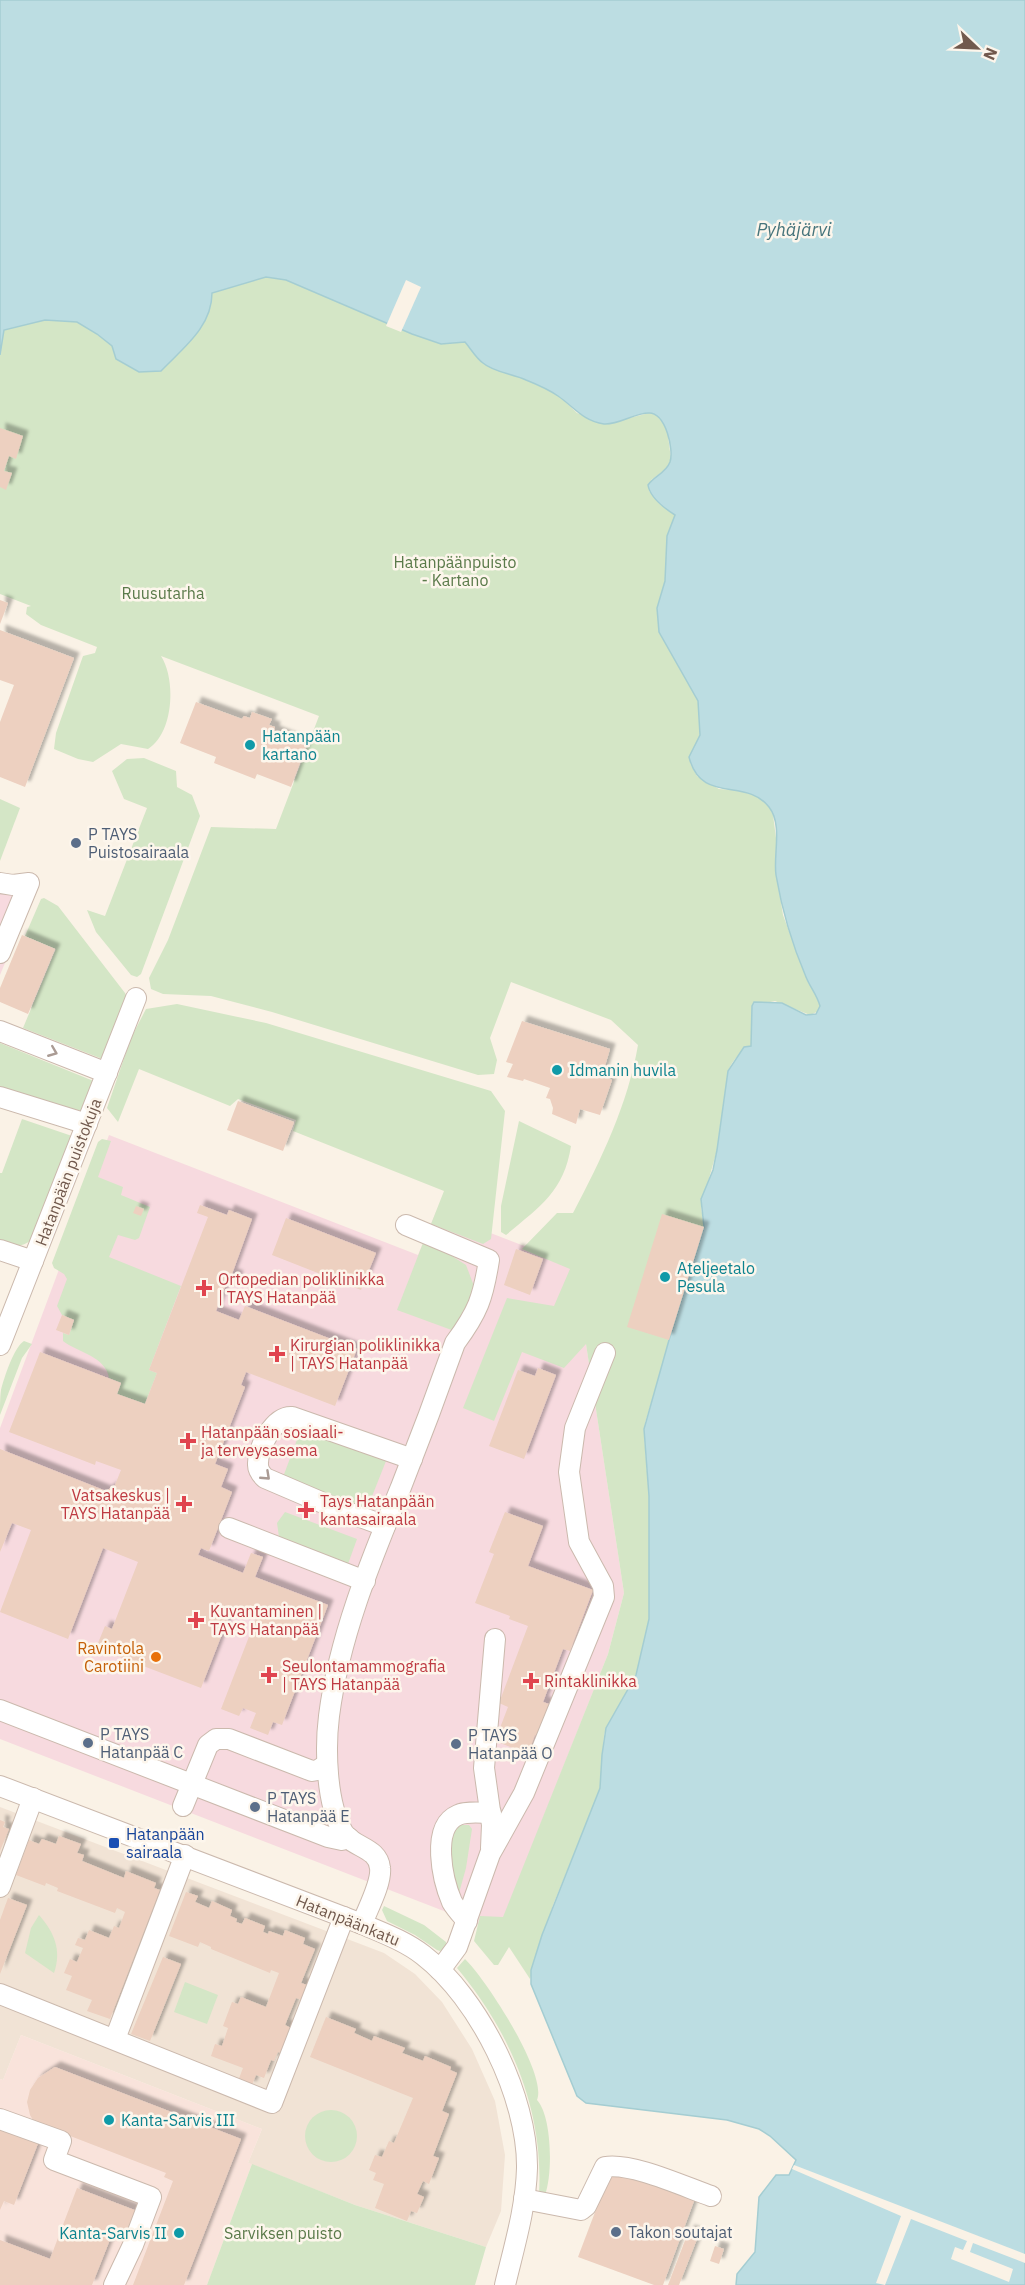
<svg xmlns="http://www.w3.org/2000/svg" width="1025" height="2285" viewBox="0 0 1025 2285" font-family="'IBM Plex Sans',sans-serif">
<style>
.residential{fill:#f1e3d5}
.commercial{fill:#f9e3db}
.medical{fill:#f7dadf}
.green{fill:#d4e6c6}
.water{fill:#bcdde2;stroke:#a4cdd2;stroke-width:1.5}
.pier{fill:#faf2e6}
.building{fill:#edd0c0;filter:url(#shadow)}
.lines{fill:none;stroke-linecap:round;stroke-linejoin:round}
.minor-casing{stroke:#cbb9ad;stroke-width:22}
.minor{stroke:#fff;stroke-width:20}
.oneway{stroke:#aa9b94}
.culture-dot{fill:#0f9aa8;stroke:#fdf6ec;stroke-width:2}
.service-dot{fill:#5c6f8a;stroke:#fdf6ec;stroke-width:2}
.health-dot{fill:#e0444e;stroke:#fdf6ec;stroke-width:2}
.food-dot{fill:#e8710a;stroke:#fdf6ec;stroke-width:2}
.transit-dot{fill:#1a4fb4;stroke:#fdf6ec;stroke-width:2}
.labels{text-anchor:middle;stroke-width:5;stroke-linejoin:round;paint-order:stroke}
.park-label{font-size:16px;fill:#5a7a4a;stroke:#fdf6ec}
.culture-label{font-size:16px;fill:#0d838f;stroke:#fdf6ec;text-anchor:start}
.service-label{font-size:16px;fill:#4e5e75;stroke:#fdf6ec;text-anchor:start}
.street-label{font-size:16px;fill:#71594d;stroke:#fdf6ec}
.health-label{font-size:16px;fill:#be3a42;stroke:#fdf6ec;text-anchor:start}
.food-label{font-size:16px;fill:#c56008;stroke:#fdf6ec;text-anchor:end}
.transit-label{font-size:16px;fill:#164399;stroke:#fdf6ec;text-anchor:start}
.water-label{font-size:18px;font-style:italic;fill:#46747b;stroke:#fdf6ec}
</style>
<defs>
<filter id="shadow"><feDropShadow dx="5.5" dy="-5.5" stdDeviation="1.5" flood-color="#0004"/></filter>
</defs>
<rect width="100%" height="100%" fill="#faf2e6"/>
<!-- residential -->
<polygon class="residential" points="0,1807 384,1953 415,1974 442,2002 472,2049 495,2101 505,2155 501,2211 486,2247 355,2205 248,2163 262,2129 21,2035 3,2080 0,2079"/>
<!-- commercial -->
<polygon class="commercial" points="21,2035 262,2129 248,2163 252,2164 207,2285 0,2285 0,2079 3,2080"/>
<!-- medical -->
<g class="medical">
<polygon points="0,886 33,895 0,975"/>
<polygon points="109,1135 418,1255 436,1212 599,1275 583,1324 624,1593 608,1654 498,1932 0,1739 0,1428"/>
</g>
<!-- green -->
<g class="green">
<path d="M266,277l20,3 126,54 29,10 25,-2 18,22 39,14 25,12 11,6 18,17 29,11 43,-11 7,2 11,12 4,33 -5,9 -15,11 -2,11 11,13 15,11 -8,21 -2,45 -8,27 2,24 39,69 2,34 -11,22 2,8 6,11 22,13 28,2 14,8 9,9 3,7 3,23v34l7,43 24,65 13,23 -1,8 -9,4 -35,-14 -23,5 -1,40c-9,3 -19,15 -23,25l-11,79 -16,57 3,20 -59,196 -1,12 5,61 1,119 -14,60 -30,53 -2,8 -4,52 -4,12 -43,105 -23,74 -21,-32 -11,18h-4l-20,-24 6,-25 23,1 105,-263 16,-61 -38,-249 -22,24 -42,-16 -28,69 -31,-13 44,-110 47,8 16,-37 -48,-20 35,-36h16c28,-53 55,-109 65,-168l-27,-25 -100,-38 -21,56 7,22 -3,14 -16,1 -206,-63 -61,-16 -48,-2 -12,-5 -2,-11 19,-38 43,-113 65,2 43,-113 -158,-60c15,23 13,77 -13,93l-27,-5 -28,18 -15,-3 -24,-10 2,-16 27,-77 12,-3 2,-6 -56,-22 -15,-11 1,-7 4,-1 -31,-12v-239l3,-25 42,-10 32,2 20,12 15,12 4,13 23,13 22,-1c22,-23 51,-44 51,-78z"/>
<polygon points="144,758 176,771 177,787 192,795 200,816 141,974 137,977 131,975 96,932 87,910 105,916 147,808 124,799 112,771 127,759"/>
<polygon points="0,799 20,808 0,861"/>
<polygon points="44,898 58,906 125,993 128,1000 105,1060 23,1028 56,949 25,936 41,899"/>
<polygon points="177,1004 266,1023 491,1091 505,1111 491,1239 483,1244 431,1224 444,1191 293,1131 296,1120 238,1099 230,1106 139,1069 118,1122 107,1108 131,1038 146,1009"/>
<polygon points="0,1043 96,1082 83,1109 78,1111 0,1088"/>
<path d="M22,1119l50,17 -41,104c-10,9 -19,5 -31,2v-69h2z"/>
<path d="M519,1121l52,25c-7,46 -32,61 -65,89l-5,-3v-26z"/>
<path d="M102,1139l9,2 -13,36 25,10 -2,8 29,12 -11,31 -4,2 -17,-5 -9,22 72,29 -32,84 8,3 -12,31 -28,-10 4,-11 -12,-5c-4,-22 -30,-25 -46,-37v-8l6,2 5,-15 -12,-5 -5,-9 10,-27 -3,-5 -10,-6 -2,-5 46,-121z"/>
<polygon points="423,1243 444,1251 466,1265 474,1286 457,1332 397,1310"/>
<path d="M24,1341l8,3 -10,14 -22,57c0,-8 0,-18 1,-25 3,-12 13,-43 23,-49z"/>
<polygon points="301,1429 386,1461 367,1509 283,1477"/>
<polygon points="285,1512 357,1539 348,1564 279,1537 277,1523"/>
<path d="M460,1825h9l3,4 -6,39 -7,25c-10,-18 -16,-52 1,-68z"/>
<polygon points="384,1906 424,1925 446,1942 446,1947 440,1951 437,1950 415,1935 387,1921 382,1910"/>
<path d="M39,1915c15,17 23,35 15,58l-29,-20 6,-25z"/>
<path d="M465,1959c20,19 83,115 72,141 15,16 16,74 8,95l-6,-1c5,-84 -29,-163 -82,-226z"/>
<polygon points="185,1982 218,1995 207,2024 174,2012"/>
<circle cx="331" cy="2136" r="26"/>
<polygon points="252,2164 355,2205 486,2247 475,2285 207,2285"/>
</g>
<!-- water -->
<path class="water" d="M0,0h1025v2285h-289l1,-11 18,-22 4,-55 17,-22h13l7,-15 -26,-24 -11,-7 -32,-9 -141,-17 -9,-7 -46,-112v-14l11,-35 58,-147 2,-33 4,-27 30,-53 13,-56v-123l-5,-67 25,-89 35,-113 -3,-28 12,-29 4,-20 11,-79 16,-24 7,-1 1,-40 2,-4 28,1 24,12 10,-1 4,-8c-3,-11 -10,-19 -14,-29 -14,-33 -24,-66 -30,-102 -3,-20 7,-50 -7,-68 -23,-30 -68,-2 -80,-50l11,-22 -2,-34 -39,-69 -2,-24 8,-27 2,-45 8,-21c-11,-7 -25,-17 -27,-30 6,-9 18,-12 22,-23 4,-12 -4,-49 -21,-49 -15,0 -30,12 -45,11 -21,-3 -30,-17 -46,-28 -10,-7 -22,-12 -32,-16 -13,-6 -33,-8 -43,-17 -7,-5 -12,-14 -18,-21l-24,2 -29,-10 -126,-54 -20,-3 -54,16c0,34 -29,55 -51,78l-22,1 -23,-13 -4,-13 -15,-12 -20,-12 -32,-2 -41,10 -4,25z"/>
<!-- pier -->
<g class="pier">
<polygon points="406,280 421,287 401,332 386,326"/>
<polygon points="794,2165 1025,2254 1025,2263 973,2243 970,2252 1013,2269 1009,2282 951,2259 955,2247 963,2250 967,2241 911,2219 885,2285 876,2283 901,2216 792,2169"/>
</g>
<!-- building -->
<g class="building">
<polygon points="0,428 23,436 16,459 9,456 4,471 12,473 6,490 0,487"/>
<polygon points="0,600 8,603 0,624"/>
<polygon points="0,630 74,658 25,787 0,777 0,722 14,685 0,680"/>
<polygon points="196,702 242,719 244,716 250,718 252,712 272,719 269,725 275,727 274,731 307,744 291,787 257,774 255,779 214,763 216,757 180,743"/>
<polygon points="22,935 55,949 28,1014 0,1002 0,988"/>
<polygon points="522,1021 610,1049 602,1076 612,1080 600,1115 580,1109 576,1124 552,1114 553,1108 550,1099 546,1098 550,1088 524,1079 523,1081 507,1077 513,1064 506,1062"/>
<polygon points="238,1101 294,1122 283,1151 227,1130"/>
<polygon points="200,1205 227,1215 229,1210 252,1219 232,1274 238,1276 234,1287 226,1284 216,1311 239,1320 245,1306 357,1349 335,1406 246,1372 241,1385 245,1387 215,1464 228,1469 221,1487 232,1492 209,1551 201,1548 198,1555 243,1573 251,1553 263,1557 255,1577 328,1605 282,1725 273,1722 268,1735 250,1728 256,1713 243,1708 239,1716 221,1709 257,1616 233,1606 201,1688 96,1648 105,1626 112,1629 138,1562 103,1548 68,1639 0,1612 31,1530 12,1523 0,1552 0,1449 106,1491 115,1485 121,1470 96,1461 95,1465 9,1432 40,1352 121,1383 117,1394 145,1404 157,1373 149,1370 208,1217 197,1213"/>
<polygon points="136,1206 144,1209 141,1216 133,1213"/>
<polygon points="662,1214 704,1227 669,1340 627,1327"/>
<polygon points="286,1218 376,1253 361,1290 272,1255"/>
<polygon points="516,1249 543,1259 530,1295 504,1285"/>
<polygon points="62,1315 74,1320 69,1335 56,1330"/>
<polygon points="538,1368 556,1375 524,1459 489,1446 518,1370 535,1376"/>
<polygon points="505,1512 543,1526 528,1566 593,1590 570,1651 563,1649 543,1702 549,1704 537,1736 535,1735 528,1754 495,1741 508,1707 499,1703 528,1626 509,1619 510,1616 475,1603 494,1554 489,1552"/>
<polygon points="0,1820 5,1822 3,1827 9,1829 0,1851"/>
<polygon points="59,1836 81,1844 77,1853 84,1855 82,1861 124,1878 126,1871 156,1883 154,1888 160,1890 110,2019 87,2011 92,2000 66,1990 72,1976 64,1973 70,1959 77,1962 83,1948 75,1945 78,1938 85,1940 89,1930 109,1938 114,1926 119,1928 125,1912 117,1908 115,1913 57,1891 58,1888 46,1883 45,1886 16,1875 29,1840 39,1844 42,1839 56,1844"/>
<polygon points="186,1892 198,1896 195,1902 209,1908 212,1901 232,1910 230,1916 237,1919 236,1922 242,1924 245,1918 265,1926 263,1932 268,1934 269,1931 283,1936 285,1930 305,1938 303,1944 315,1949 301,1983 307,1985 302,2000 296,1998 285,2025 291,2028 281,2053 278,2052 274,2061 271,2060 264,2078 256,2075 251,2087 238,2081 243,2068 211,2056 215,2044 222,2046 228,2028 223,2026 232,2002 238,2004 241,1997 266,2007 279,1973 271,1970 270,1973 211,1949 211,1947 200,1942 198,1947 169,1936"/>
<polygon points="8,1898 27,1905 0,1974 0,1920"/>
<polygon points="163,1957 181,1964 150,2041 131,2034"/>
<polygon points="326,2017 356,2029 354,2033 372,2041 374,2036 405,2048 402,2053 423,2061 425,2056 451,2067 450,2070 457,2073 442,2111 449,2114 433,2156 439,2158 429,2184 423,2181 417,2194 424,2197 417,2213 411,2211 407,2221 375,2208 384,2184 373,2180 376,2173 369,2170 375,2155 382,2157 389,2141 394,2143 413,2098 310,2057"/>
<polygon points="55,2067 241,2139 184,2285 133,2285 173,2181 164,2177 166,2173 34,2122 30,2115 27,2102 30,2090 38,2078"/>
<polygon points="0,2126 39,2141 14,2205 4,2201 0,2210"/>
<polygon points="611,2170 694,2201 663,2285 654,2285 578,2257"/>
<polygon points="77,2188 137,2211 127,2237 113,2232 92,2285 0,2285 0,2240 50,2259"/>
<polygon points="689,2230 699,2234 679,2285 668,2285"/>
<polygon points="715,2246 724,2249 719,2264 710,2261"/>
</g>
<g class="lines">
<!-- minor casing -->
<g class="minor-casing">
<g id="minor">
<polyline points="0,883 13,885 29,883 0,953"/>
<polyline points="0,1031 107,1073"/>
<polyline points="0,1097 87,1124"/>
<polyline points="0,1250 33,1261"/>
<polyline points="0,1345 136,998"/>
<path d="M385,1526l-57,-21 -63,-27c-4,-4 -7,-8 -7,-13 -1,-17 16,-49 34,-48l120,42"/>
<polyline points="229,1528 365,1581"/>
<polyline points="0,1710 328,1837 342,1840 349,1838"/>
<path d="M0,1786l362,138c21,9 43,17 61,31 56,43 105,142 104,213 -1,40 -13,79 -22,117"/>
<polyline points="183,1806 208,1745 216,1739 229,1739 312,1771 318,1770 326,1765"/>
<polyline points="491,1848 492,1825 484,1768 495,1639"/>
<polyline points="0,1887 33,1798"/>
<path d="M467,1921c-5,-6 -11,-12 -15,-19 -9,-21 -22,-75 6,-87 9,-4 23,-2 33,-2"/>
<path d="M362,1924c5,-14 20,-41 18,-56 -2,-21 -27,-20 -37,-36 -17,-29 -18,-84 -14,-116 10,-79 42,-156 72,-229 19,-48 37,-96 54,-144 23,-31 28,-45 34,-83l-83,-35"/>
<polyline points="440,1970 457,1947 490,1854 524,1793 604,1597 603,1586 579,1542 569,1472 575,1428 605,1353"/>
<polyline points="0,1994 272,2103 344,1917"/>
<polyline points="115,2039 185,1855"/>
<polyline points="0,2119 61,2141 54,2160 151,2197 133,2245 114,2285"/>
<path d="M524,2199l57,11 5,-4 19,-39c26,-5 80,20 106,29"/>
</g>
</g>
<!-- minor -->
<use href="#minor" class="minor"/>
</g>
<!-- one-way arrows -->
<defs><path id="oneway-chevron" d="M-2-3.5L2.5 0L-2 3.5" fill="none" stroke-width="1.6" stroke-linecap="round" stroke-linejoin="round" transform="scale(1.5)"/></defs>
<g class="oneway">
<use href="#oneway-chevron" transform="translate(53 1052) rotate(22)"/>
<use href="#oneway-chevron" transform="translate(266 1476) rotate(43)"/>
</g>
<!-- markers -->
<g class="culture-dot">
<circle cx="250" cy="745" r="6"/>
<circle cx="557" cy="1070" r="6"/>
<circle cx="665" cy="1277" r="6"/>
<circle cx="109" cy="2120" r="6"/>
<circle cx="179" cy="2233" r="6"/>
</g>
<g class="service-dot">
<circle cx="76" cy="843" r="6"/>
<circle cx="88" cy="1743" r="6"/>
<circle cx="456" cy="1744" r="6"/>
<circle cx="255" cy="1807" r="6"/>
<circle cx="616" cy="2232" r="6"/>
</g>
<g class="health-dot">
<path d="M201 1279h6v6h6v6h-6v6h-6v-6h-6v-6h6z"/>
<path d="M274 1345h6v6h6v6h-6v6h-6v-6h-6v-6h6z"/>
<path d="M185 1432h6v6h6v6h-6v6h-6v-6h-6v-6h6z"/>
<path d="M181 1495h6v6h6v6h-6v6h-6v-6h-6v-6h6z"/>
<path d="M303 1501h6v6h6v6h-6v6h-6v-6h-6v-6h6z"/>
<path d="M193 1611h6v6h6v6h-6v6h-6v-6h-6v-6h6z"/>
<path d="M266 1666h6v6h6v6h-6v6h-6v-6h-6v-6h6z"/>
<path d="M528 1672h6v6h6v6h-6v6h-6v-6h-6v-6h6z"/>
</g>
<circle class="food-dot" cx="156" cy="1657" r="6"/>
<rect class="transit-dot" x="108" y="1837" width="12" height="12" rx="3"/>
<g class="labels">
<!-- park labels -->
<g class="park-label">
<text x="455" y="568">Hatanpäänpuisto<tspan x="455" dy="18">- Kartano</tspan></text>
<text x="163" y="599">Ruusutarha</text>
<text x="283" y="2239">Sarviksen puisto</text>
</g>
<!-- culture labels -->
<g class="culture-label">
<text x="262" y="742">Hatanpään<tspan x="262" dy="18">kartano</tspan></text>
<text x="569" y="1076">Idmanin huvila</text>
<text x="677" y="1274">Ateljeetalo<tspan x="677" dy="18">Pesula</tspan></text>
<text x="121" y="2126">Kanta-Sarvis III</text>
<text x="167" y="2239" text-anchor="end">Kanta-Sarvis II</text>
</g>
<!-- service labels -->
<g class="service-label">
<text x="88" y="840">P TAYS<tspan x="88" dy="18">Puistosairaala</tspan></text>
<text x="100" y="1740">P TAYS<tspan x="100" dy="18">Hatanpää C</tspan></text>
<text x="468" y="1741">P TAYS<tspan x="468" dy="18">Hatanpää O</tspan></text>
<text x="267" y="1804">P TAYS<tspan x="267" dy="18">Hatanpää E</tspan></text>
<text x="628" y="2238">Takon soutajat</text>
</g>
<!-- street labels -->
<g class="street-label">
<text transform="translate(68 1172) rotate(-69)" y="6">Hatanpään puistokuja</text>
<text transform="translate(348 1920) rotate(22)" y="6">Hatanpäänkatu</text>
</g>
<!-- health labels -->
<g class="health-label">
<text x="218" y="1285">Ortopedian poliklinikka<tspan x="218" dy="18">| TAYS Hatanpää</tspan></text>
<text x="290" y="1351">Kirurgian poliklinikka<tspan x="290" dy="18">| TAYS Hatanpää</tspan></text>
<text x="201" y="1438">Hatanpään sosiaali-<tspan x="201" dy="18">ja terveysasema</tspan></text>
<text x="170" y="1501" text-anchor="end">Vatsakeskus |<tspan x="170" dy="18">TAYS Hatanpää</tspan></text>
<text x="320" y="1507">Tays Hatanpään<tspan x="320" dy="18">kantasairaala</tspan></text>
<text x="210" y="1617">Kuvantaminen |<tspan x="210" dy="18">TAYS Hatanpää</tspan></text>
<text x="282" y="1672">Seulontamammografia<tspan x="282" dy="18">| TAYS Hatanpää</tspan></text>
<text x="544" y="1687">Rintaklinikka</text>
</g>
<!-- food labels -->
<g class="food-label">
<text x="144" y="1654">Ravintola<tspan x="144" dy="18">Carotiini</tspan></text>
</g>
<!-- transit labels -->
<g class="transit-label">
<text x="126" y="1840">Hatanpään<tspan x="126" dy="18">sairaala</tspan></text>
</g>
<!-- water labels -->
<g class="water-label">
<text x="794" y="236">Pyhäjärvi</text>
</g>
</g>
<!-- north arrow -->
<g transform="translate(977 48) rotate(113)" stroke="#fdf6ec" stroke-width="4.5" paint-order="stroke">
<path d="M0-4.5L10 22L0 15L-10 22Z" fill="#71594d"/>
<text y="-9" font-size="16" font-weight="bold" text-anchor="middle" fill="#71594d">N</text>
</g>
</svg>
